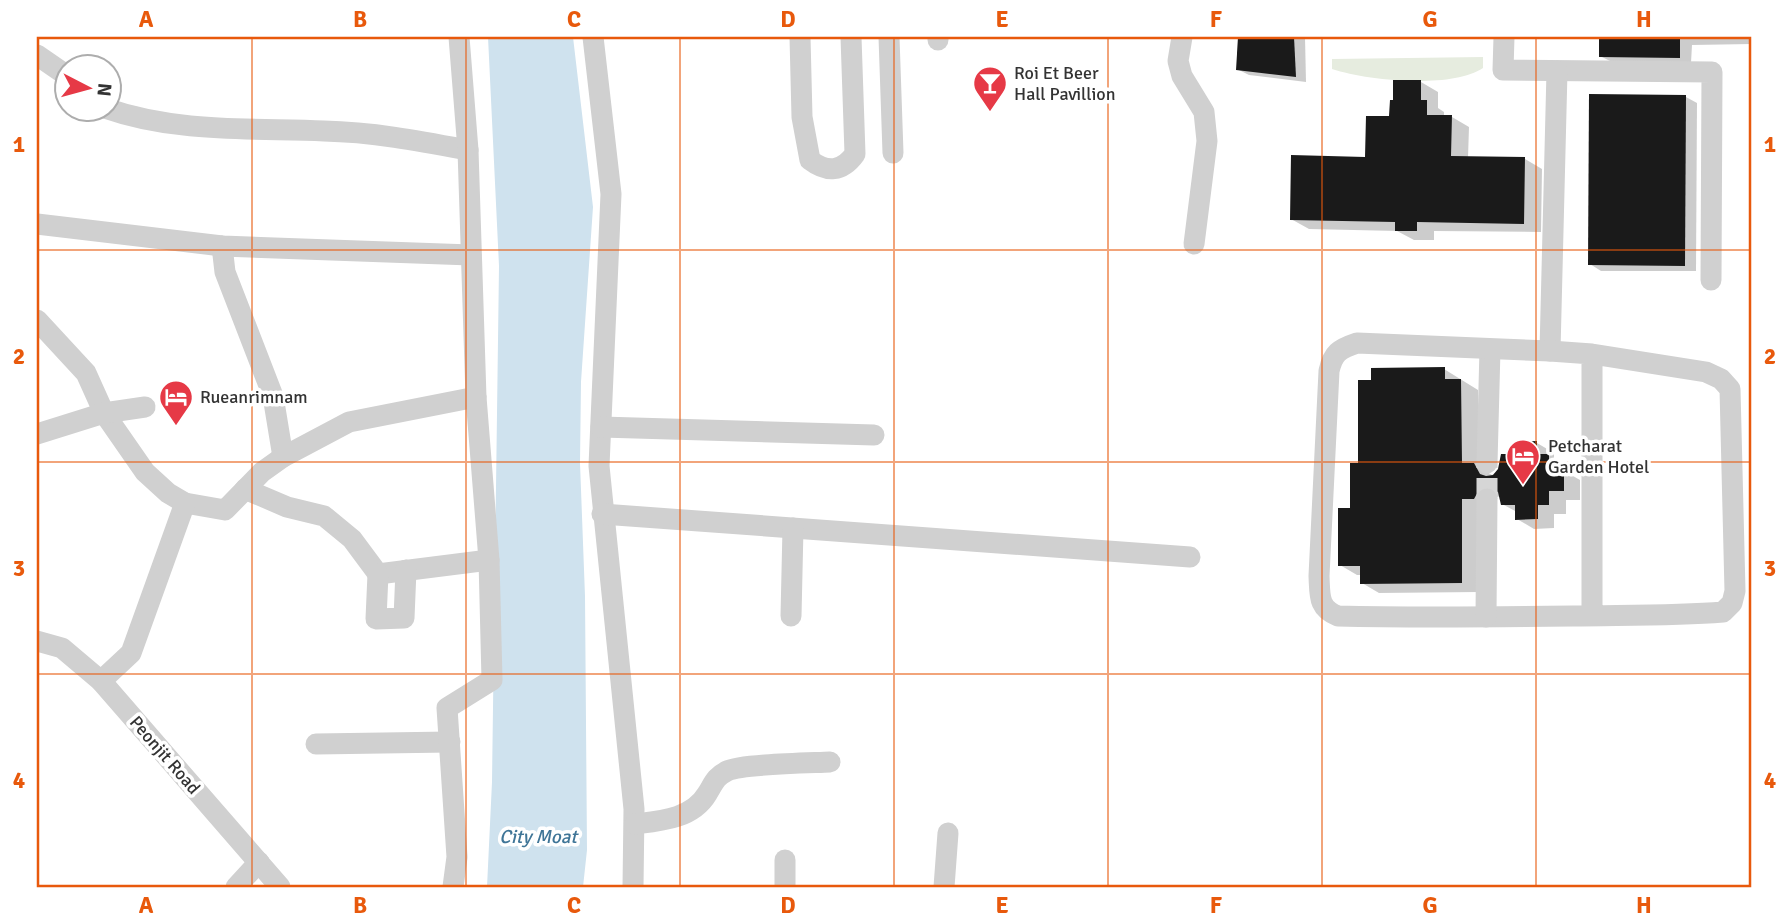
<svg xmlns="http://www.w3.org/2000/svg" width="1789" height="924" viewBox="0 0 1789 924" font-family="Signika,sans-serif">
<style>
.green{fill:#e6ecdf}
.water{fill:#cfe2ee}
.shadow{fill:#0003}
.building{fill:#1a1a1a}
.lines{fill:none;stroke-linecap:round;stroke-linejoin:round}
.minor-tunnel{stroke:#d6d6d6;stroke-width:21;stroke-dasharray:21 10;stroke-linecap:butt}
.minor{stroke:#d0d0d0;stroke-width:21}
.grid{fill:none;stroke:#e8590c;stroke-width:2;stroke-opacity:0.55}
.labels{text-anchor:middle;stroke-width:7;stroke-linejoin:round;paint-order:stroke}
.poi-label{font-size:18px;fill:#333;stroke:#fff;text-anchor:start}
.street-label{font-size:18px;fill:#333;stroke:#fff}
.water-label{font-size:19px;font-style:italic;fill:#3f7597;stroke:#fff}
.neatline{fill:none;stroke:#e8590c;stroke-width:2.5}
.grid-label{font-size:23px;text-anchor:middle;font-weight:bold;fill:#e8590c}
</style>
<rect width="100%" height="100%" fill="#fff"/>
<!-- green -->
<path class="green" d="M1483,57v11c-32,21 -114,13 -151,1v-10z"/>
<!-- water -->
<polygon class="water" points="488,37 573,37 593,207 581,382 580,463 585,596 587,850 583,887 487,887 492,782 499,266"/>
<!-- shadow -->
<g class="shadow">
<polygon points="1240,37 1305,37 1306,82 1249,75 1237,69"/>
<polygon points="1601,37 1752,37 1752,44 1692,45 1691,63 1612,62 1600,56"/>
<polygon points="1421,82 1438,92 1438,108 1444,112 1444,117 1452,117 1469,127 1468,158 1525,159 1542,169 1541,232 1434,231 1434,240 1414,240 1397,231 1309,229 1291,219 1367,158 1391,118"/>
<polygon points="1686,97 1697,103 1696,271 1601,271 1590,264"/>
<polygon points="1444,369 1478,390 1479,467 1492,475 1537,443 1554,453 1554,459 1566,466 1566,472 1580,480 1580,500 1566,500 1566,514 1554,514 1554,528 1534,529 1517,519 1517,512 1502,504 1501,496 1497,497 1491,508 1479,592 1379,593 1362,583 1361,575 1357,575 1340,565 1360,465 1373,381"/>
</g>
<!-- building -->
<g class="building">
<polygon points="1238,37 1294,37 1296,77 1236,70"/>
<polygon points="1599,37 1680,37 1680,58 1599,57"/>
<polygon points="1393,80 1421,80 1421,100 1427,100 1427,115 1452,115 1451,156 1525,157 1524,224 1417,222 1417,231 1395,231 1395,222 1290,220 1291,155 1365,157 1366,116 1389,116 1390,100 1393,100"/>
<polygon points="1589,94 1686,95 1685,266 1588,265"/>
<polygon points="1445,367 1445,379 1461,379 1462,463 1474,463 1480,474 1486,476 1493,475 1498,469 1501,454 1515,454 1515,442 1537,441 1537,454 1549,454 1549,469 1564,469 1564,491 1549,491 1549,505 1538,505 1538,519 1515,520 1515,505 1501,505 1498,492 1488,486 1480,488 1474,499 1462,499 1462,583 1360,584 1360,566 1338,566 1338,508 1350,508 1350,463 1358,463 1358,380 1371,380 1371,368"/>
</g>
<g class="lines">
<!-- minor-tunnel -->
<polyline class="minor-tunnel" points="1487,499 1487,463"/>
<!-- minor -->
<g class="minor">
<polyline points="593,37 611,194 599,466 634,809 633,887"/>
<path d="M800,37l2,80 8,43c17,13 32,12 45,-6l-4,-117"/>
<polyline points="889,37 893,153"/>
<polyline points="1182,37 1178,61 1182,76 1204,112 1207,141 1194,244"/>
<polyline points="1504,37 1503,70 1712,72 1711,280"/>
<polyline points="938,40 938,37"/>
<polyline points="37,55 66,75"/>
<path d="M105,108c71,25 145,20 219,23 49,1 96,10 144,19"/>
<polyline points="37,224 222,246 471,255"/>
<polyline points="222,246 225,272 273,396 283,457"/>
<polyline points="37,320 86,373 104,413 145,472 168,493 185,503 225,510 262,472 283,457 349,422 476,397"/>
<polyline points="1550,351 1557,71"/>
<polyline points="601,427 874,435"/>
<polyline points="37,434 104,413 145,407"/>
<polyline points="1487,463 1490,349"/>
<polyline points="245,489 287,507 324,516 352,539 378,574 489,560"/>
<polyline points="602,514 1190,557"/>
<polyline points="378,574 376,619 404,618 406,570"/>
<polyline points="791,616 793,528"/>
<path d="M1592,616v-262l-42,-3 -193,-8c-18,6 -24,10 -28,28l-10,205c1,20 -1,32 19,40 79,2 157,1 236,0 49,-1 100,0 149,-4l9,-9 3,-12 -5,-202 -9,-10 -15,-7 -114,-18"/>
<polyline points="1486,617 1487,499"/>
<polyline points="37,641 62,648 101,681 280,887"/>
<polyline points="101,681 131,653 185,503"/>
<polyline points="316,744 450,742"/>
<path d="M635,824c25,-3 57,-5 72,-30 7,-11 8,-17 20,-23 14,-7 83,-8 103,-9"/>
<polyline points="236,887 259,862"/>
<polyline points="453,887 457,857 447,708 492,680 489,560 476,397 468,150 459,37"/>
<polyline points="785,887 785,860"/>
<polyline points="944,887 948,833"/>
</g>
</g>
<!-- grid -->
<path class="grid" d="M252,37v850M466,37v850M680,37v850M894,37v850M1108,37v850M1322,37v850M1536,37v850M37,250h1715M37,462h1715M37,674h1715"/>
<!-- icons -->
<defs>
<g id="bar-pin" transform="scale(1.75)"><path d="M0 17L-7.5 6A9.5 9.5 0 1 1 7.5 6Z" fill="#e63946" stroke="#fff"/><path d="M-6-5H6L.8 .8V4.5H3.5V6h-7V4.5H-.8V.8Z" fill="#fff"/></g>
<g id="hotel-pin" transform="scale(1.75)"><path d="M0 17L-7.5 6A9.5 9.5 0 1 1 7.5 6Z" fill="#e63946" stroke="#fff"/><path d="M-6-4.5h1.5V1H6V5H4.5V3h-9V5H-6ZM-4 0a1.8 1.8 0 1 1 3.6 0ZM.5 0V-2.5h3Q6-2.5 6 0Z" fill="#fff"/></g>
</defs>
<g fill-rule="evenodd">
<use href="#bar-pin" x="990" y="83"/>
<use href="#hotel-pin" x="176" y="397"/>
<use href="#hotel-pin" x="1523" y="456"/>
</g>
<g class="labels">
<!-- poi labels -->
<g class="poi-label">
<text x="1014" y="79">Roi Et Beer<tspan x="1014" dy="21">Hall Pavillion</tspan></text>
<text x="200" y="403">Rueanrimnam</text>
<text x="1548" y="452">Petcharat<tspan x="1548" dy="21">Garden Hotel</tspan></text>
</g>
<!-- street labels -->
<g class="street-label">
<text transform="translate(165 755) rotate(49)" y="6">Peonjit Road</text>
</g>
<!-- water labels -->
<g class="water-label">
<text x="538" y="843">City Moat</text>
</g>
</g>
<!-- border -->
<rect width="1789" height="924" fill="none" stroke="#ffffff" stroke-width="77"/>
<!-- north arrow -->
<g transform="translate(88 88) rotate(96)"><circle r="33" fill="#ffffff" stroke="#adadad" stroke-width="2"/>
<path d="M0-5L12 26L0 18L-12 26Z" fill="#e63946"/>
<text y="-10" font-size="19" font-weight="bold" text-anchor="middle" fill="#333333">N</text>
</g>
<rect x="38" y="38" width="1712" height="848" class="neatline"/>
<g class="grid-label">
<text x="146" y="27">A</text>
<text x="360" y="27">B</text>
<text x="574" y="27">C</text>
<text x="788" y="27">D</text>
<text x="1002" y="27">E</text>
<text x="1216" y="27">F</text>
<text x="1430" y="27">G</text>
<text x="1644" y="27">H</text>
<text x="19" y="152">1</text>
<text x="1770" y="152">1</text>
<text x="19" y="364">2</text>
<text x="1770" y="364">2</text>
<text x="19" y="576">3</text>
<text x="1770" y="576">3</text>
<text x="19" y="788">4</text>
<text x="1770" y="788">4</text>
<text x="146" y="913">A</text>
<text x="360" y="913">B</text>
<text x="574" y="913">C</text>
<text x="788" y="913">D</text>
<text x="1002" y="913">E</text>
<text x="1216" y="913">F</text>
<text x="1430" y="913">G</text>
<text x="1644" y="913">H</text>
</g>
</svg>
